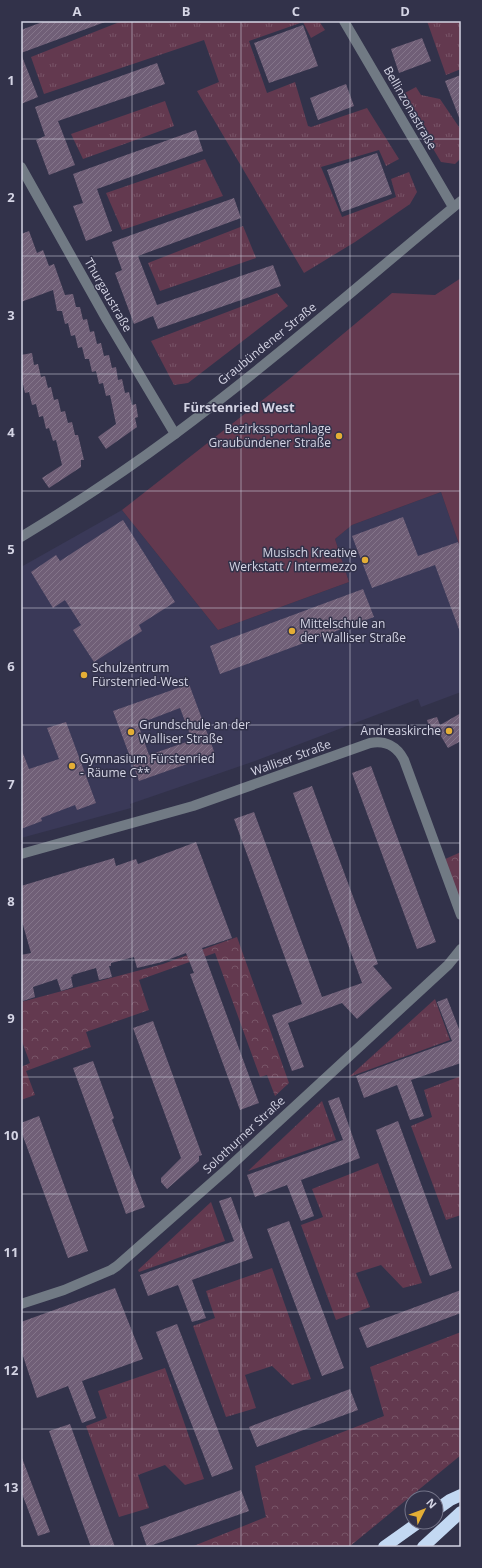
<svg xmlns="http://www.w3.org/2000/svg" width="482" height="1568" viewBox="0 0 482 1568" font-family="'Open Sans',sans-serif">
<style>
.built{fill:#3a3958}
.grass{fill:url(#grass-tufts)}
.forest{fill:url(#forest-crowns)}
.pitch{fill:#63394f}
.building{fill:url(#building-hatch);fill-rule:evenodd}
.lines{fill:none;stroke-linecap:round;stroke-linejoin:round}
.minor{stroke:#717a84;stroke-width:10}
.highway{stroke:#c3d8f2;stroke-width:12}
.grid{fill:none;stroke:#d4d4e4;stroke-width:1;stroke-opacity:0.55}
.poi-dot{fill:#e4ae35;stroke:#32324a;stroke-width:1.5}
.labels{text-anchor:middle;stroke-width:3;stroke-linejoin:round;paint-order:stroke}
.street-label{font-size:12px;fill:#d4d4e4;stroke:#32324a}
.poi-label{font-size:12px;fill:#d4d4e4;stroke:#32324a;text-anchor:start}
.neighbourhood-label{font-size:13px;font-weight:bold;fill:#d4d4e4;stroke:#32324a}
.neatline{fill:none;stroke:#d4d4e4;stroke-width:1.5}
.grid-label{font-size:13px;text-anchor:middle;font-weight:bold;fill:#d4d4e4}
</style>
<defs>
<pattern id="grass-tufts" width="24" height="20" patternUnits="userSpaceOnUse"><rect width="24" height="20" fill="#63394f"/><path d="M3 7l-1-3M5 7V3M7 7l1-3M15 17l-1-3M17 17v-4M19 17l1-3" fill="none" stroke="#785568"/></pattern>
<pattern id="forest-crowns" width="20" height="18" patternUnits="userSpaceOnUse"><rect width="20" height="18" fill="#63394f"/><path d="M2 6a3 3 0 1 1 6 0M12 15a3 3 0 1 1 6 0" fill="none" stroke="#785568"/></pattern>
<pattern id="building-hatch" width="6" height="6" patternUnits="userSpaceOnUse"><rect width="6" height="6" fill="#705f77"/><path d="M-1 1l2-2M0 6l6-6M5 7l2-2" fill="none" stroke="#84758a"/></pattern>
</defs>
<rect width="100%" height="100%" fill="#32324a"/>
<!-- built -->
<polygon class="built" points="441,492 461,550 461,692 421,707 418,699 255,761 130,804 131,808 21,838 21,567 122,510 218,630 349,582 335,539 352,525"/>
<!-- grass -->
<g class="grass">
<polygon points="122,21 132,21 135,23 135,21 319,21 325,30 311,38 303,22 249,41 267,93 295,82 308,126 311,127 367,108 399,159 386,166 379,150 321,167 342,217 396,197 391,179 409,172 417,192 410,204 355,242 304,273 197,91 219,82 204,40 44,94 31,57"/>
<polygon points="427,21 461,21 461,69 446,75"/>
<polygon points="416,87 421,95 440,99 461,130 461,158 455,164 441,162 401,95"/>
<polygon points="165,101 174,126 83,159 71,134"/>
<polygon points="205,159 223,196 122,230 106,193"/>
<polygon points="243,226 256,258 160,291 148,263"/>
<polygon points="277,293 288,306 188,383 174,385 151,341"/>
<polygon points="435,999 450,1040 349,1077"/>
<polygon points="461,1076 461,1215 446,1220 411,1126 432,1117 424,1090"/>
<polygon points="322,1101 336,1140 248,1171"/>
<polygon points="378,1163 422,1283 403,1288 381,1265 356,1273 370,1307 336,1320 301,1225 323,1217 312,1189"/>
<polygon points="211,1202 225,1241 139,1272 138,1270"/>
<polygon points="272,1268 311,1379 292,1385 272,1366 245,1375 256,1408 226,1417 193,1326 215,1318 206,1291"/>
<polygon points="165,1368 204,1479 185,1485 165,1465 138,1475 149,1508 119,1517 86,1426 107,1418 98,1391"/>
</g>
<!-- forest -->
<g class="forest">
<polygon points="461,852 461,909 443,860"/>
<polygon points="237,937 289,1083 275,1096 267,1075 260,1077 215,953 139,980 149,1010 86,1032 91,1047 26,1071 35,1095 21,1100 21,1067 30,1063 21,1039 21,1002 163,964"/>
<polygon points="461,1332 461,1455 349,1547 191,1547 266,1517 255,1466 384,1416 370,1367"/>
</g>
<!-- pitch -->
<polygon class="pitch" points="461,278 461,550 441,492 352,525 335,539 349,582 218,630 122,510 288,380 392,293 435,295"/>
<!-- building -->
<g class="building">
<polygon points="45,21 105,21 105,22 21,53 21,30"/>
<polygon points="303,25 318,66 269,83 254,43"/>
<polygon points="422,38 431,61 399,73 391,49"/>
<polygon points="21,54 38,97 21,104"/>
<polygon points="157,63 165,84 58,121 75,165 49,175 36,140 45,136 35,107"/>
<polygon points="461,75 461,120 460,120 445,81"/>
<polygon points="346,84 354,106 318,120 310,98"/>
<polygon points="196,130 203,151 97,189 112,231 86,241 73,206 83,203 73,174"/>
<polygon points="377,153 392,194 342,212 327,170"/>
<polygon points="234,198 241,218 138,256 157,305 273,265 281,286 158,329 153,316 134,324 115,273 122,270 112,242"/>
<polygon points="29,231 37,253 43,250 49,266 54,264 65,295 73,294 76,307 80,307 83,320 87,319 90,332 94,331 97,344 101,343 104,356 109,355 112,368 116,367 118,380 122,379 125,393 129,392 132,405 136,404 138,417 135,418 137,427 106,449 98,437 116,424 110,395 106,396 103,383 99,384 96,371 92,372 89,359 85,359 82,347 78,348 75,335 71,336 68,323 65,324 62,311 57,311 53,290 21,302 21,234"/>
<polygon points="32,353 34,365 38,364 41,377 45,376 48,388 51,387 54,400 58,399 61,412 65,411 68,423 72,422 75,435 78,435 84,460 81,460 81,467 49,488 42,478 62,465 56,440 53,441 49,428 46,429 43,416 39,417 36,404 32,405 29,392 25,393 21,376 21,355"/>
<polygon points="403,517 418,556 458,542 461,550 461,632 460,632 435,565 372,588 352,536"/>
<polygon points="123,520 175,602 139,625 142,631 94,662 73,630 81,625 65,600 53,608 31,572 56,555 60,561"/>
<polygon points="363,589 374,617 220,674 210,646"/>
<path d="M189,684l26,70 -76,27 -26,-70zM180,708l12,32 -43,15 -11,-31z"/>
<polygon points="461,713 461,741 448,748 436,728 430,730 427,720 437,717 440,725"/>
<polygon points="66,722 96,803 77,810 75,805 41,818 42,821 21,829 21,751 22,751 29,769 59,759 47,728"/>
<polygon points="371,766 436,942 417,949 352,773"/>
<polygon points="312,786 378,964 373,966 392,988 357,1019 342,1003 288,1023 304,1067 292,1071 272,1015 302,1004 234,819 254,812 322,997 362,983 293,793"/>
<polygon points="196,842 232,938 202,948 259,1103 240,1110 190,974 194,973 186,953 162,962 137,968 134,957 111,963 111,966 109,966 112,977 99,980 96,968 72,975 73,976 71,977 73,987 61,991 57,979 33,987 35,997 23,1001 21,995 21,955 31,953 21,918 21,886 114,858 116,866 136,859 138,864"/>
<polygon points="447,998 461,1034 461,1063 411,1080 424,1116 410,1120 397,1085 364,1098 356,1076 452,1041 437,1002"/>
<polygon points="153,1021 202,1155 199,1156 199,1161 167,1189 161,1182 161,1178 181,1158 133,1028"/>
<polygon points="93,1061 114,1118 112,1120 145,1207 126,1214 73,1068"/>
<polygon points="339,1097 360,1158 301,1180 314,1216 301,1221 287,1185 255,1197 247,1175 343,1140 328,1101"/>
<polygon points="39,1116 88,1251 68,1258 21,1131 21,1123"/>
<polygon points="398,1121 452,1268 430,1276 376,1130"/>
<polygon points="231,1197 253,1258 192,1280 206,1318 192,1322 178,1285 148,1296 140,1275 234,1241 219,1201"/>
<polygon points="289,1221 344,1368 322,1376 267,1229"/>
<polygon points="115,1288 143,1359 82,1381 96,1418 82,1423 68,1386 37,1398 21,1350 21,1322"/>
<polygon points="461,1290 461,1313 367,1348 359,1328"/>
<polygon points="177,1324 233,1469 212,1477 156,1332"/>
<polygon points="350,1389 358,1410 257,1447 249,1427"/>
<polygon points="70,1424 108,1528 115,1547 91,1547 49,1431"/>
<polygon points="21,1458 22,1458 50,1532 38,1536 21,1491"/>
<polygon points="241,1490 249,1511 147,1547 140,1527"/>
</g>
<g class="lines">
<!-- minor -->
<g class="minor">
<polyline points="344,21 453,207"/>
<polyline points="21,167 107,320 175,434"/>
<path d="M21,537c53,-32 104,-66 154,-103 98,-73 191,-155 286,-233"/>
<path d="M21,854l172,-48 177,-63c15,-3 27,3 34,17l57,155"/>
<polyline points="21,1304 64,1290 111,1270 117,1266 226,1170 448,965 461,949"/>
</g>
<!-- highway -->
<g class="highway">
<polyline points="436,1510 450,1500 461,1495"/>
<polyline points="384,1547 419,1522"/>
<polyline points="423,1547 461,1512"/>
</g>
</g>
<!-- grid -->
<path class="grid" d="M132,21v1526M241,21v1526M350,21v1526M21,139h440M21,256h440M21,374h440M21,491h440M21,608h440M21,725h440M21,843h440M21,960h440M21,1077h440M21,1194h440M21,1312h440M21,1429h440"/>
<!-- markers -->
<g class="poi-dot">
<circle cx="339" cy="436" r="4"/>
<circle cx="365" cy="560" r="4"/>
<circle cx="292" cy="631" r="4"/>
<circle cx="84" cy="675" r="4"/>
<circle cx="449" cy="731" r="4"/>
<circle cx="131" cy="732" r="4"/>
<circle cx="72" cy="766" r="4"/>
</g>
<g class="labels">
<!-- street labels -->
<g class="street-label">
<text transform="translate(410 108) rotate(60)" y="4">Bellinzonastraße</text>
<text transform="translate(108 295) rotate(60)" y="4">Thurgaustraße</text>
<text transform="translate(267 344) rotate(-39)" y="4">Graubündener Straße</text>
<text transform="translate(291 758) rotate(-20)" y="4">Walliser Straße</text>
<text transform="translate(244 1135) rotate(-43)" y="4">Solothurner Straße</text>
</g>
<!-- poi labels -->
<g class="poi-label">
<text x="331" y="433" text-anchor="end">Bezirkssportanlage<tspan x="331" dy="14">Graubündener Straße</tspan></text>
<text x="357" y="557" text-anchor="end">Musisch Kreative<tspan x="357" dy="14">Werkstatt / Intermezzo</tspan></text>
<text x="300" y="628">Mittelschule an<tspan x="300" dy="14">der Walliser Straße</tspan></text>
<text x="92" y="672">Schulzentrum<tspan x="92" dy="14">Fürstenried-West</tspan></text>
<text x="139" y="729">Grundschule an der<tspan x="139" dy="14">Walliser Straße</tspan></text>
<text x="441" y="735" text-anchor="end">Andreaskirche</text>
<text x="80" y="763">Gymnasium Fürstenried<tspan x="80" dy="14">- Räume C**</tspan></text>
</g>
<!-- neighbourhood labels -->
<g class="neighbourhood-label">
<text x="239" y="412">Fürstenried West</text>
</g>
</g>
<!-- border -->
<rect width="482" height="1568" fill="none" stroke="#32324a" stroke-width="44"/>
<!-- north arrow -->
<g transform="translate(424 1510) rotate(48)"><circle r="19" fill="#32324a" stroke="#737388"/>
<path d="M0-3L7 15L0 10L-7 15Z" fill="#e4ae35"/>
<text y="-6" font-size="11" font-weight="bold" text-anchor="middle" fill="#d4d4e4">N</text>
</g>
<rect x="22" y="22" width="438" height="1524" class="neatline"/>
<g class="grid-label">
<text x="77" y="16">A</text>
<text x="186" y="16">B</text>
<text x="296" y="16">C</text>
<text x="405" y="16">D</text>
<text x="11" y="85">1</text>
<text x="11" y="202">2</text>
<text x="11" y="320">3</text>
<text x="11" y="437">4</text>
<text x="11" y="554">5</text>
<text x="11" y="671">6</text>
<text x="11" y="789">7</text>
<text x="11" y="906">8</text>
<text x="11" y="1023">9</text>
<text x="11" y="1140">10</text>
<text x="11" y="1257">11</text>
<text x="11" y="1375">12</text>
<text x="11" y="1492">13</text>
</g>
</svg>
